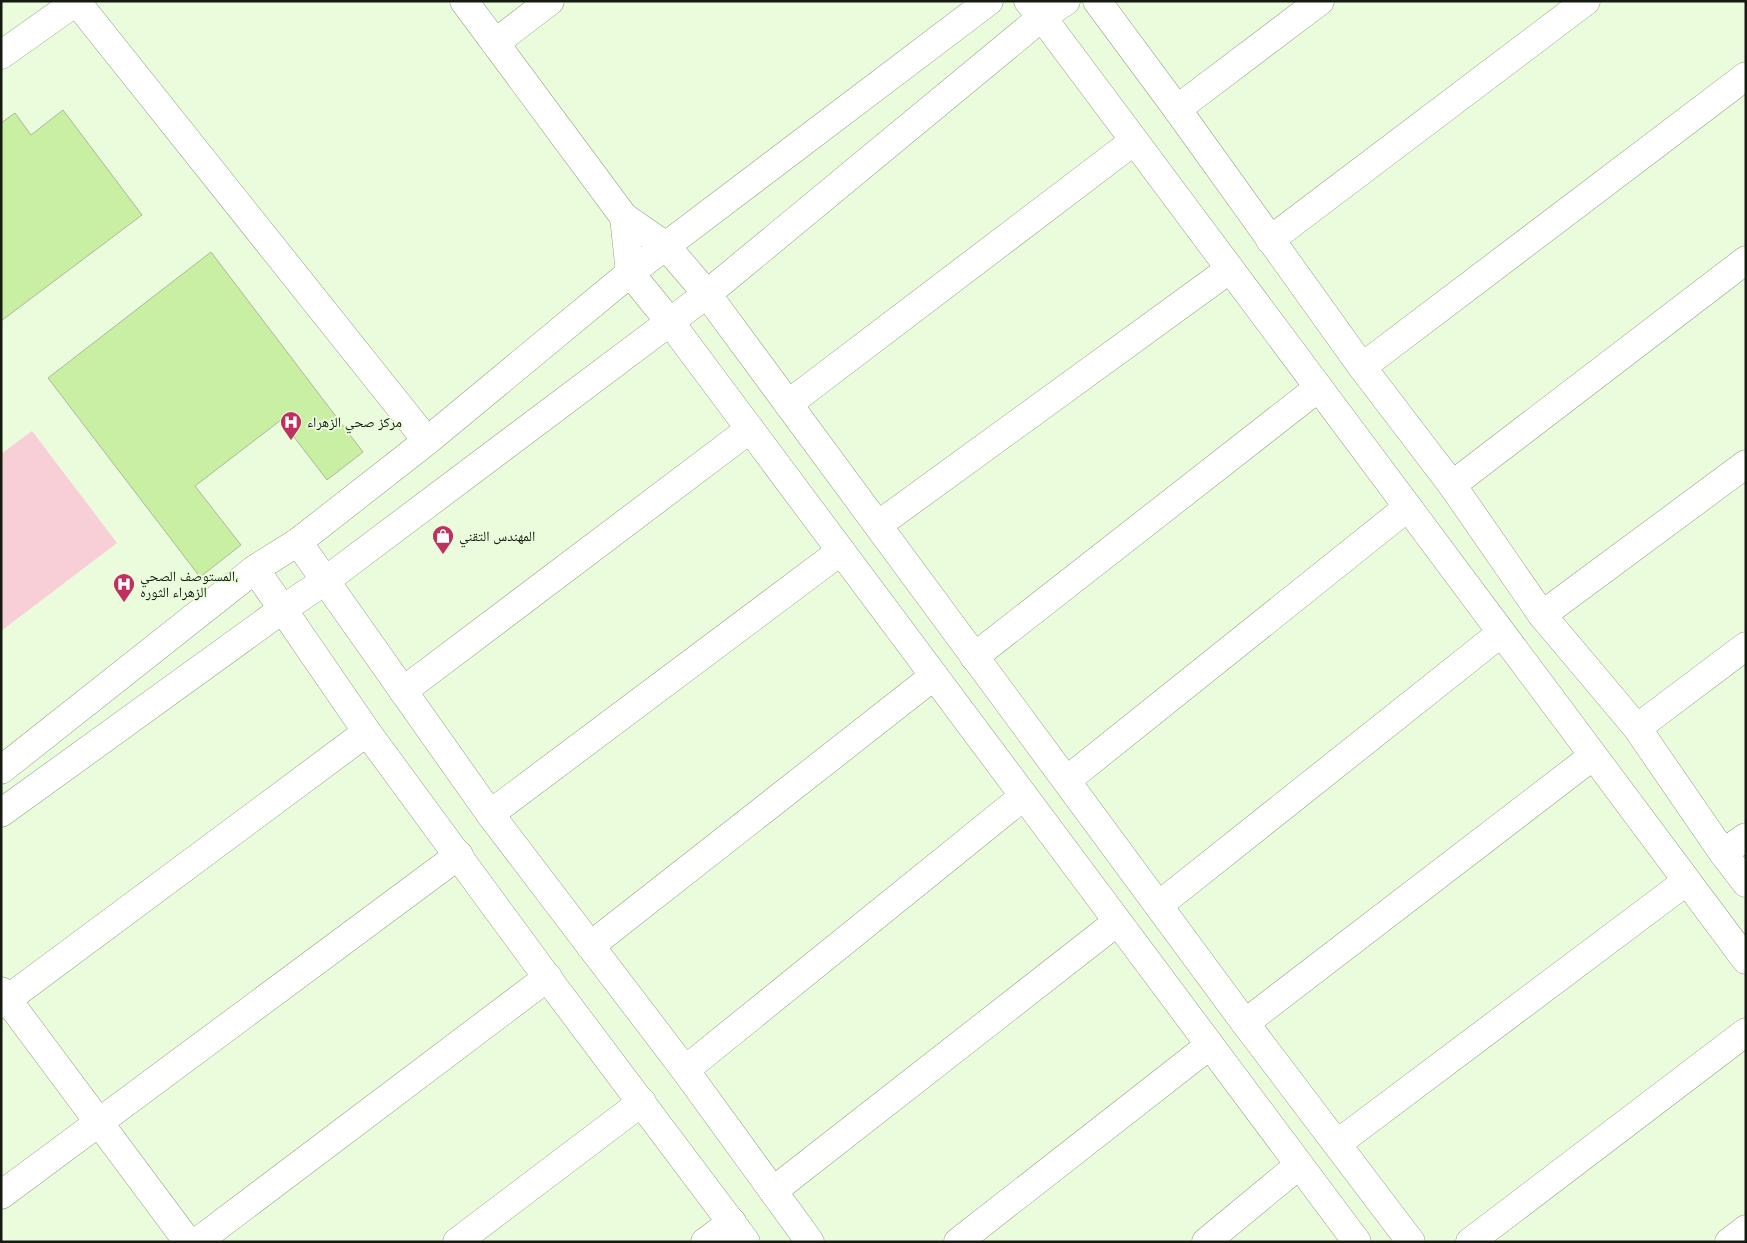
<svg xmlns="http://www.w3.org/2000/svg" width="1747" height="1243" viewBox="0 0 1747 1243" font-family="'Nunito Sans','Noto Naskh Arabic',sans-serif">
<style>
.green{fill:#f9cfd7}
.building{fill:#c8efa2;stroke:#a9b99b}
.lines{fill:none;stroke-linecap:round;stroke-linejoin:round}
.street-casing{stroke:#93a285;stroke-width:29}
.secondary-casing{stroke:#93a285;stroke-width:29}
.street{stroke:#fff;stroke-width:28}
.secondary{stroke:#fff;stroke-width:28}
.labels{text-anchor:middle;stroke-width:4;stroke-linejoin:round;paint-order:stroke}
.poi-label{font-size:14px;fill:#151b10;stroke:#ebfcdd;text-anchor:start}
</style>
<rect width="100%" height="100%" fill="#ebfcdd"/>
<!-- green -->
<polygon class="green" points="32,431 117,543 1,631 1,454"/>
<!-- building -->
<g class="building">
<polygon points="63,110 142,215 1,321 1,123 15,113 31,135"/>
<polygon points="211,252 363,452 327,480 281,420 195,486 241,545 200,577 48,378"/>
</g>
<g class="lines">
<!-- street casing -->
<g class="street-casing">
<g id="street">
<polyline points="76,1 427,441"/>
<polyline points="464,1 624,217 666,246 707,294 1245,1023 1411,1242"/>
<polyline points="1028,1 1042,17 1746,960"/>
<polyline points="1097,1 1177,109 1362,367 1452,485 1542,615 1637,728 1723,853 1746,883"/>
<polyline points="495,43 550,1"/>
<polyline points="1177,109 1320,1"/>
<polyline points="624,217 630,273 670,322 1357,1242"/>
<polyline points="1270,240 1586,1"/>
<polyline points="1362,367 1746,76"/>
<polyline points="788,404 1134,141"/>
<polyline points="1452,485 1746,260"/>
<polyline points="878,525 1230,269"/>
<polyline points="298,542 490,814 685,1070 810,1242"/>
<polyline points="255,569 367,732 555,988 746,1242"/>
<polyline points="1542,615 1746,464"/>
<polyline points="974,657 1318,388"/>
<polyline points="403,691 750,429"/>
<polyline points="1637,728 1746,646"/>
<polyline points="1,770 255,569 298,542 427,441 630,273 989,1"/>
<polyline points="1067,780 1408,507"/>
<polyline points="1,813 283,609 325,581 707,294 1042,17 1066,1"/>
<polyline points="490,814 841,551"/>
<polyline points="1723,853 1746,837"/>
<polyline points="1159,905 1501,633"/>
<polyline points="590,946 934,676"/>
<polyline points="1,991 188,1242"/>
<polyline points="1,1004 367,732"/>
<polyline points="1245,1023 1593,756"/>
<polyline points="685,1070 1024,796"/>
<polyline points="1338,1143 1687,881"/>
<polyline points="773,1191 1117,922"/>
<polyline points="1,1195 459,855"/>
<polyline points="197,1242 548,977"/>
<polyline points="457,1242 642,1102"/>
<polyline points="705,1242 732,1222"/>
<polyline points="958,1242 1210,1045"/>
<polyline points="1206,1242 1299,1165"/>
<polyline points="1470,1242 1746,1032"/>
<polyline points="1729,1242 1746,1229"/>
</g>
</g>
<!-- secondary casing -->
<g class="secondary-casing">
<polyline id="secondary" points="1,55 77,1"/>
</g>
<!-- street -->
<use href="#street" class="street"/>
<!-- secondary -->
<use href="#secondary" class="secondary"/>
</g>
<!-- icons -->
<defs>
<g id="hospital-pin" transform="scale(1.125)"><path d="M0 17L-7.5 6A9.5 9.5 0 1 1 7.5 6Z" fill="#be305e" stroke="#ebfcdd"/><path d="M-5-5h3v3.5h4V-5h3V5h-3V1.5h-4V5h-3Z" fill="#fff"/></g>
<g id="shop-pin" transform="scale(1.125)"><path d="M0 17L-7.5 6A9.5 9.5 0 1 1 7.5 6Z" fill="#be305e" stroke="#ebfcdd"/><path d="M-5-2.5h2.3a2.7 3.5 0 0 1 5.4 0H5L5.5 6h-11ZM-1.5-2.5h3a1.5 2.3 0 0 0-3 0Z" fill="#fff"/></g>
</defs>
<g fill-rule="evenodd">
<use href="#hospital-pin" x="291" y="422"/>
<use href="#shop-pin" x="443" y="536"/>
<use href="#hospital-pin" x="124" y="584"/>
</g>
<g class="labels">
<!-- poi labels -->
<g class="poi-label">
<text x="307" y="427">مركز صحي الزهراء</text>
<text x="459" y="541">المهندس التقني</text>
<text x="140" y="581">المستوصف الصحي،<tspan x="140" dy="16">الزهراء الثوره</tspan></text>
</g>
</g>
<!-- border -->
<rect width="1747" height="1243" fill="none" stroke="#151b10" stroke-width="5"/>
</svg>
